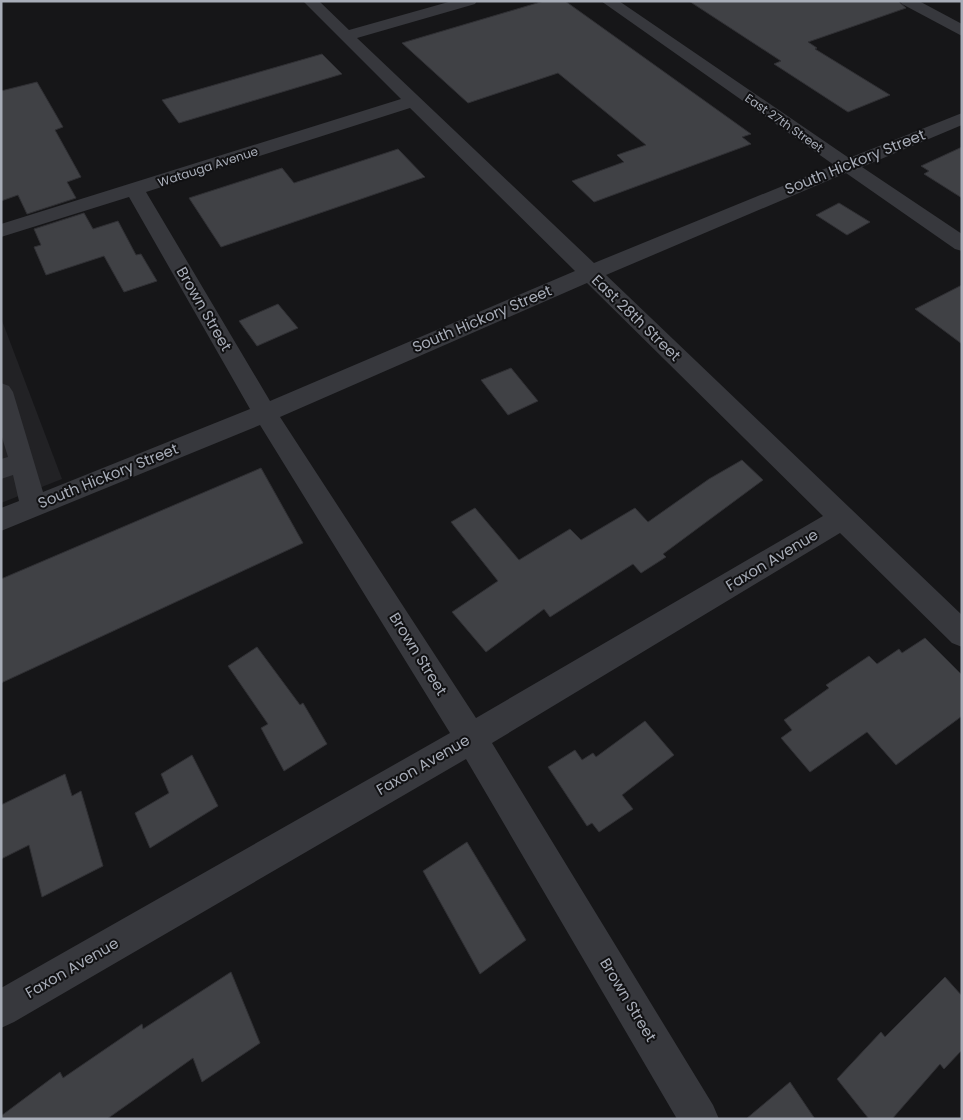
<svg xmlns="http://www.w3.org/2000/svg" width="963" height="1120" viewBox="0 0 963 1120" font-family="Poppins,sans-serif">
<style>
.built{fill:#222225}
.building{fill:#404145;stroke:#303034}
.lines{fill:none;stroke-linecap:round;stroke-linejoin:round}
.minor{fill:#37383d;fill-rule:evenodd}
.labels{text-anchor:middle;stroke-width:4;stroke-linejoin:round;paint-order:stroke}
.far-street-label{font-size:12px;fill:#a8adb8;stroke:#111113}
.street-label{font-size:15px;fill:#a8adb8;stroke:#111113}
</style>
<rect width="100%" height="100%" fill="#161618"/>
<!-- built -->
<polygon class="built" points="1,318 62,479 1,503"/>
<!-- building -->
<g class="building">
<polygon points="544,1 565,1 751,134 742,137 751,144 594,202 572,181 624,162 617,155 646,145 558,73 468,103 402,43"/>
<polygon points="689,1 898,1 906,8 808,42 817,48 815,49 890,95 848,112 774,64 781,61"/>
<polygon points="322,54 342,74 179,123 162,100"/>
<polygon points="37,82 63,127 55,130 81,177 67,182 76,198 27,214 18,195 1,201 1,91"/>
<polygon points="962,147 962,198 924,174 929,171 921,166"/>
<polygon points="398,149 425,177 221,247 189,198 282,168 294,183"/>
<polygon points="839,203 870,222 847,235 816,215"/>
<polygon points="84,213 93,229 118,221 136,255 141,254 157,281 124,292 104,256 46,275 34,247 41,245 34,229"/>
<polygon points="962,285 962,344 915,309"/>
<polygon points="278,304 298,328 257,346 239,321"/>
<polygon points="511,368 538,401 508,415 481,380"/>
<polygon points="742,460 763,480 663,554 666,557 641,573 633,564 550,617 544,609 486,652 452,612 498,581 451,522 475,508 519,560 570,529 581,540 635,508 648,522 709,479"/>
<polygon points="261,468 303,543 1,683 1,579"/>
<polygon points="925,638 962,675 962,716 896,765 867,732 810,772 781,738 792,730 784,720 829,688 826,685 869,656 877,664 899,649 902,653"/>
<polygon points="257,647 300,705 303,703 327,744 284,771 261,728 268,724 228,666"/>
<polygon points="645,721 674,755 622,795 633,809 599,832 592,823 587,826 548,767 575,750 582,760 593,753 596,757"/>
<polygon points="192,755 218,806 150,848 135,813 169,793 161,774"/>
<polygon points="65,774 72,796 81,791 103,866 42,897 29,845 1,859 1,805"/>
<polygon points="467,842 526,940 480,974 423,871"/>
<polygon points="231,972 260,1043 202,1082 193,1058 107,1119 1,1119 1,1116 60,1072 63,1078 142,1024 143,1029"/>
<polygon points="945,977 962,996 962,1050 944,1069 940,1064 892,1119 869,1119 837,1079 881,1032 885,1037"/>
<polygon points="790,1082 815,1119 746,1119"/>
</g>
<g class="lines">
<!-- minor -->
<g class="minor">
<path d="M303,1h16l30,29 103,-29h25l-2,3 -118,34 237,225 240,-98 -233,-164h18l230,157 113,-45v12l-100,42 100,67v17l-7,-2 -109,-76 -240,102 356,340v32l-10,-4 -112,-110 -348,210 221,362 6,14h-42l-211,-360 -452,263 -13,6v-40l449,-255 -190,-308 -259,106v-23l18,-7 -6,-26 -12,4v-20l7,-2 -7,-23v-51l8,3 4,6 30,100 207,-83 -121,-212 -128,40v-13l400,-125zM410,108l165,163 -305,130 -124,-209zM587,283l236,233 -347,202 -196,-301z"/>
<polygon points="900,1 919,1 962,24 962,36 902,4"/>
</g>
</g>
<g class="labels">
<!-- far-street labels -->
<g class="far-street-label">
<text transform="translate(784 123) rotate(35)" y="4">East 27th Street</text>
<text transform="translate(208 167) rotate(-18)" y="4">Watauga Avenue</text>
</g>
<!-- street labels -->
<g class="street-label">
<text transform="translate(855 162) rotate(-22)" y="5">South Hickory Street</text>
<text transform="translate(204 309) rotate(60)" y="5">Brown Street</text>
<text transform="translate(636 318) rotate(44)" y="5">East 28th Street</text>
<text transform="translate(482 319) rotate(-23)" y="5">South Hickory Street</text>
<text transform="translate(108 476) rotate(-22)" y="5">South Hickory Street</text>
<text transform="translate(772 560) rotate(-31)" y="5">Faxon Avenue</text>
<text transform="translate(418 654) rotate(58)" y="5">Brown Street</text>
<text transform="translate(423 765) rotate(-30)" y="5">Faxon Avenue</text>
<text transform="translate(72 968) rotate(-30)" y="5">Faxon Avenue</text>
<text transform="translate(628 1000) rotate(59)" y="5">Brown Street</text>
</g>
</g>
<!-- border -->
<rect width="963" height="1120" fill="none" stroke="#a8adb8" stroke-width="5"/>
</svg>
